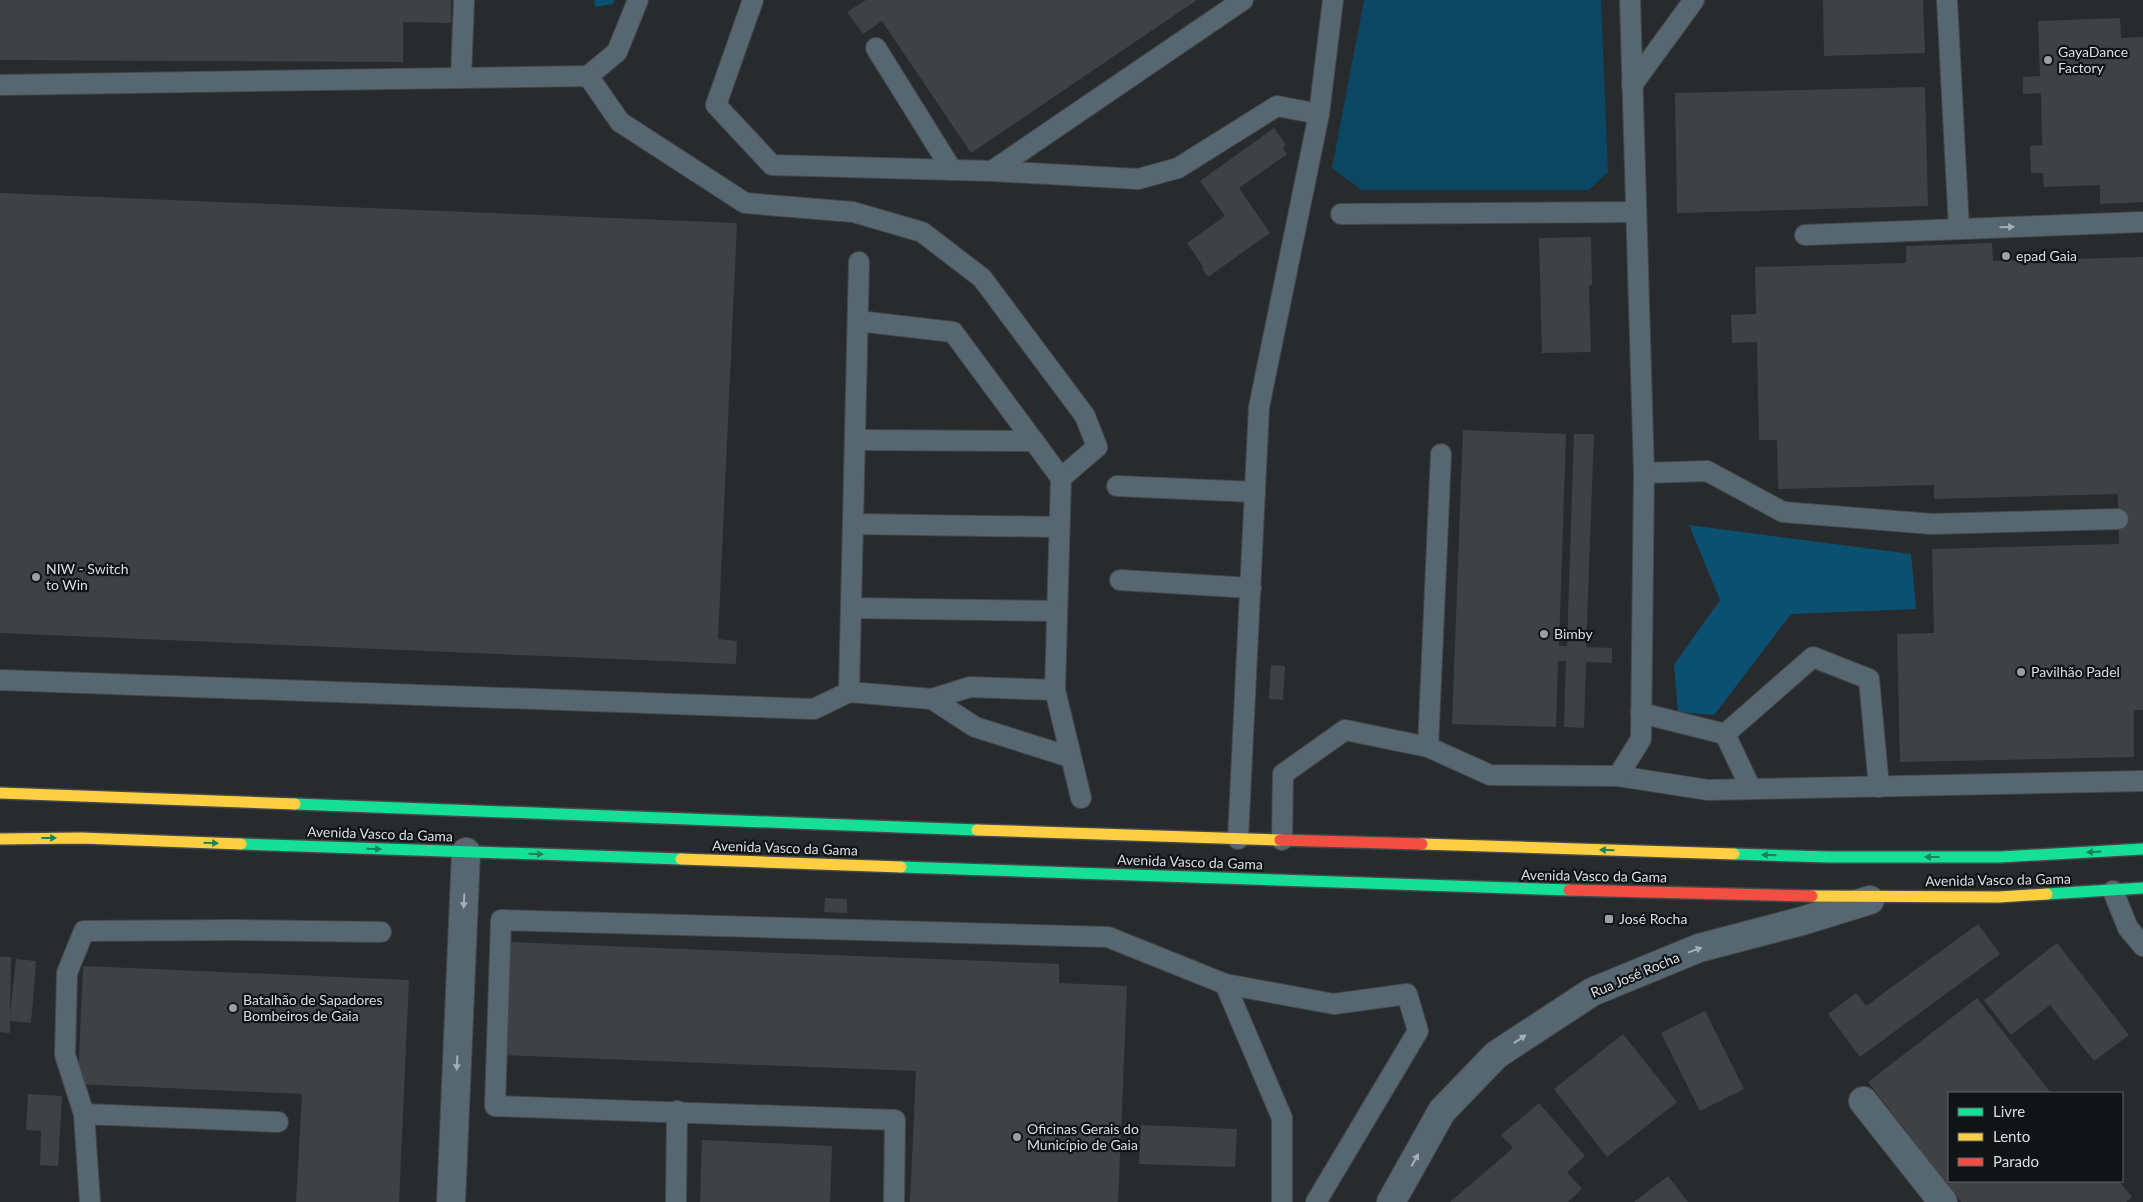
<svg xmlns="http://www.w3.org/2000/svg" width="2143" height="1202" viewBox="0 0 2143 1202" font-family="Lato,sans-serif">
<style>
.green{fill:#0b4763}
.forest{fill:#0c5071}
.building{fill:#3f4244}
.lines{fill:none;stroke-linecap:round;stroke-linejoin:round}
.lane-casing{stroke:#454849;stroke-width:22}
.street-casing{stroke:#454849;stroke-width:30}
.fast-casing{stroke:#454849;stroke-width:14}
.slow-casing{stroke:#454849;stroke-width:14}
.jam-casing{stroke:#454849;stroke-width:14}
.lane{stroke:#576772;stroke-width:20}
.street{stroke:#576772;stroke-width:28}
.fast{stroke:#16e098;stroke-width:11}
.slow{stroke:#ffcf43;stroke-width:11}
.jam{stroke:#f24e42;stroke-width:11}
.oneway{fill:#a6afb6}
.oneway2{fill:#13845e}
.poi-dot{fill:#9ca0a3;stroke:#101416;stroke-width:2}
.labels{text-anchor:middle;stroke-width:4.5;stroke-linejoin:round;paint-order:stroke}
.poi-label{font-size:14px;fill:#dbdfe3;stroke:#101416;text-anchor:start}
.street-label{font-size:14px;fill:#dbdfe3;stroke:#101416}
</style>
<rect width="100%" height="100%" fill="#282b2d"/>
<!-- green -->
<polygon class="green" points="1364,0 1601,0 1608,172 1589,190 1362,190 1332,168"/>
<!-- forest -->
<g class="forest">
<polygon points="594,0 614,0 613,4 595,7"/>
<polygon points="1689,525 1911,554 1916,609 1791,614 1714,715 1678,712 1674,665 1720,600"/>
</g>
<!-- building -->
<g class="building">
<polygon points="0,0 451,0 451,23 403,22 403,62 0,60"/>
<polygon points="866,0 1197,0 971,153 882,21 863,34 847,12"/>
<polygon points="1823,0 1923,0 1925,53 1824,56"/>
<polygon points="2120,18 2121,38 2143,37 2143,202 2100,204 2100,185 2044,187 2043,173 2031,173 2030,146 2042,145 2041,93 2023,94 2023,77 2040,76 2038,21"/>
<polygon points="1925,87 1928,206 1677,213 1675,93"/>
<polygon points="1274,128 1286,145 1283,148 1287,154 1239,188 1270,233 1208,277 1202,269 1204,268 1187,243 1225,216 1200,181"/>
<polygon points="0,193 737,223 718,639 737,641 736,664 0,633"/>
<polygon points="1591,237 1592,285 1589,285 1591,352 1542,353 1539,238"/>
<polygon points="1992,243 1993,261 2143,257 2143,710 2134,710 2134,757 1900,762 1897,634 1934,633 1932,549 2119,544 2118,494 1934,499 1934,485 1778,489 1777,440 1759,440 1757,342 1732,343 1731,315 1756,314 1755,267 1906,263 1906,246"/>
<polygon points="1463,430 1566,434 1559,646 1567,646 1574,434 1594,434 1586,647 1612,648 1612,663 1586,662 1584,728 1564,727 1566,661 1558,661 1556,727 1452,724"/>
<polygon points="1271,665 1285,666 1283,700 1269,699"/>
<polygon points="825,898 847,899 847,913 824,912"/>
<polygon points="1978,924 2000,954 1860,1057 1828,1014 1856,993 1866,1006"/>
<polygon points="506,942 1059,964 1059,983 1127,986 1118,1202 910,1202 916,1071 500,1055"/>
<polygon points="2057,943 2129,1035 2094,1061 2050,1005 2011,1035 1984,1000"/>
<polygon points="0,957 11,957 10,1016 16,959 36,961 31,1023 10,1021 10,1033 0,1032"/>
<polygon points="83,966 409,980 399,1202 296,1202 302,1094 78,1084"/>
<polygon points="1977,998 2051,1093 1949,1093 1949,1181 2119,1181 2132,1197 2126,1202 1961,1202 1868,1082"/>
<polygon points="1705,1011 1744,1089 1700,1111 1661,1033"/>
<polygon points="1623,1034 1677,1102 1607,1157 1554,1089"/>
<polygon points="28,1094 62,1096 58,1166 40,1165 41,1131 26,1130"/>
<polygon points="1539,1103 1585,1156 1567,1172 1582,1189 1568,1202 1450,1202 1513,1148 1501,1135"/>
<polygon points="1141,1125 1237,1129 1235,1167 1139,1164"/>
<polygon points="702,1140 832,1146 830,1202 700,1202"/>
<polygon points="1668,1176 1688,1202 1634,1202"/>
</g>
<g class="lines">
<!-- lane casing -->
<g class="lane-casing">
<g id="lane">
<polyline points="753,0 716,105 772,165 992,171 1138,179 1178,168 1277,106 1319,114"/>
<polyline points="1947,0 1959,229"/>
<polyline points="876,48 952,170"/>
<polyline points="588,76 617,52 638,0"/>
<polyline points="461,77 464,0"/>
<polyline points="0,85 588,76 620,122 745,203 853,212 922,232 982,278 1085,416 1097,447 1061,478 1055,690 970,687 932,699 849,692"/>
<polyline points="1632,85 1694,0"/>
<polyline points="992,171 1243,0"/>
<polyline points="1341,214 1636,212"/>
<polyline points="1805,235 2143,222"/>
<polyline points="858,321 953,332 1061,478"/>
<polyline points="855,440 1034,441"/>
<polyline points="1644,473 1707,471 1783,512 1932,524 2118,519"/>
<polyline points="1117,486 1255,492"/>
<polyline points="853,524 1059,527"/>
<polyline points="1120,580 1251,588"/>
<polyline points="851,608 1057,611"/>
<polyline points="0,680 814,709 849,692 859,262"/>
<polyline points="1055,690 1081,798"/>
<polyline points="932,699 975,727 1070,757"/>
<polyline points="1641,713 1725,734 1751,789"/>
<polyline points="1725,734 1813,657 1869,679 1879,787"/>
<polyline points="1428,747 1441,454"/>
<polyline points="1618,776 1708,790 2143,781"/>
<polyline points="1238,839 1259,407 1319,114 1333,0"/>
<polyline points="1282,840 1283,774 1345,730 1428,747 1490,775 1618,776 1641,739 1644,473 1630,0"/>
<polyline points="2113,891 2128,928 2143,946"/>
<polyline points="1225,984 1334,1004 1407,994 1418,1031 1316,1202"/>
<polyline points="84,1114 278,1122"/>
<polyline points="90,1202 84,1114 65,1055 67,973 84,931 233,930 381,932"/>
<polyline points="676,1202 677,1111"/>
<polyline points="894,1202 895,1120 495,1106 501,920 1108,937 1225,984 1282,1118 1282,1202"/>
</g>
</g>
<!-- street casing -->
<g class="street-casing">
<g id="street">
<polyline points="1863,1101 1943,1202"/>
<polyline points="451,1202 466,852"/>
<polyline points="1391,1202 1442,1111 1496,1055 1592,992 1699,948 1802,921 1870,900"/>
</g>
</g>
<!-- fast casing -->
<g class="fast-casing">
<g id="fast">
<polyline points="295,804 977,830"/>
<polyline points="241,844 681,859"/>
<polyline points="1734,854 1829,857 2000,857 2143,849"/>
<polyline points="901,867 1569,890"/>
<polyline points="2047,894 2143,888"/>
</g>
</g>
<!-- slow casing -->
<g class="slow-casing">
<g id="slow">
<polyline points="0,793 295,804"/>
<polyline points="977,830 1280,840"/>
<polyline points="0,839 81,838 241,844"/>
<polyline points="1422,844 1734,854"/>
<polyline points="681,859 901,867"/>
<polyline points="1812,896 1999,897 2047,894"/>
</g>
</g>
<!-- jam casing -->
<g class="jam-casing">
<g id="jam">
<polyline points="1280,840 1422,844"/>
<polyline points="1569,890 1812,896"/>
</g>
</g>
<!-- lane -->
<use href="#lane" class="lane"/>
<!-- street -->
<use href="#street" class="street"/>
<!-- fast -->
<use href="#fast" class="fast"/>
<!-- slow -->
<use href="#slow" class="slow"/>
<!-- jam -->
<use href="#jam" class="jam"/>
</g>
<!-- one-way arrows -->
<defs><path id="oneway-solid" d="M-6-.8H1V-3.2L6.5 0L1 3.2V.8H-6Z" transform="scale(1.25)"/></defs>
<g class="oneway">
<use href="#oneway-solid" transform="translate(2007 227) rotate(-2)"/>
<use href="#oneway-solid" transform="translate(464 901) rotate(93)"/>
<use href="#oneway-solid" transform="translate(1695 950) rotate(-20)"/>
<use href="#oneway-solid" transform="translate(1520 1039) rotate(-34)"/>
<use href="#oneway-solid" transform="translate(457 1063) rotate(93)"/>
<use href="#oneway-solid" transform="translate(1415 1160) rotate(-61)"/>
</g>
<g class="oneway2">
<use href="#oneway-solid" transform="translate(49 838)"/>
<use href="#oneway-solid" transform="translate(211 843) rotate(2)"/>
<use href="#oneway-solid" transform="translate(374 849) rotate(2)"/>
<use href="#oneway-solid" transform="translate(1607 850) rotate(-178)"/>
<use href="#oneway-solid" transform="translate(2094 852) rotate(177)"/>
<use href="#oneway-solid" transform="translate(536 854) rotate(2)"/>
<use href="#oneway-solid" transform="translate(1769 855) rotate(-178)"/>
<use href="#oneway-solid" transform="translate(1932 857) rotate(-180)"/>
</g>
<!-- markers -->
<g class="poi-dot">
<circle cx="2048" cy="60" r="5"/>
<circle cx="2006" cy="256" r="5"/>
<circle cx="36" cy="577" r="5"/>
<circle cx="1544" cy="634" r="5"/>
<circle cx="2021" cy="672" r="5"/>
<rect x="1604" y="914" width="10" height="10" rx="2.5"/>
<circle cx="233" cy="1008" r="5"/>
<circle cx="1017" cy="1137" r="5"/>
</g>
<g class="labels">
<!-- poi labels -->
<g class="poi-label">
<text x="2058" y="57">GayaDance<tspan x="2058" dy="16">Factory</tspan></text>
<text x="2016" y="261">epad Gaia</text>
<text x="46" y="574">NIW - Switch<tspan x="46" dy="16">to Win</tspan></text>
<text x="1554" y="639">Bimby</text>
<text x="2031" y="677">Pavilhão Padel</text>
<text x="1619" y="924">José Rocha</text>
<text x="243" y="1005">Batalhão de Sapadores<tspan x="243" dy="16">Bombeiros de Gaia</tspan></text>
<text x="1027" y="1134">Oficinas Gerais do<tspan x="1027" dy="16">Município de Gaia</tspan></text>
</g>
<!-- street labels -->
<g class="street-label">
<text transform="translate(380 834) rotate(2)" y="5">Avenida Vasco da Gama</text>
<text transform="translate(785 848) rotate(2)" y="5">Avenida Vasco da Gama</text>
<text transform="translate(1190 862) rotate(2)" y="5">Avenida Vasco da Gama</text>
<text transform="translate(1594 876) rotate(1)" y="5">Avenida Vasco da Gama</text>
<text transform="translate(1998 880) rotate(-1)" y="5">Avenida Vasco da Gama</text>
<text transform="translate(1635 975) rotate(-23)" y="5">Rua José Rocha</text>
</g>
</g>
<!-- legend -->
<rect x="1948" y="1092" width="175" height="90" fill="#101416" stroke="#616568"/>
<rect x="1958" y="1108" width="25" height="8" fill="#16e098" stroke="#616568"/>
<text x="1993" y="1117" font-size="15" fill="#dbdfe3">Livre</text>
<rect x="1958" y="1133" width="25" height="8" fill="#ffcf43" stroke="#616568"/>
<text x="1993" y="1142" font-size="15" fill="#dbdfe3">Lento</text>
<rect x="1958" y="1158" width="25" height="8" fill="#f24e42" stroke="#616568"/>
<text x="1993" y="1167" font-size="15" fill="#dbdfe3">Parado</text>
</svg>
